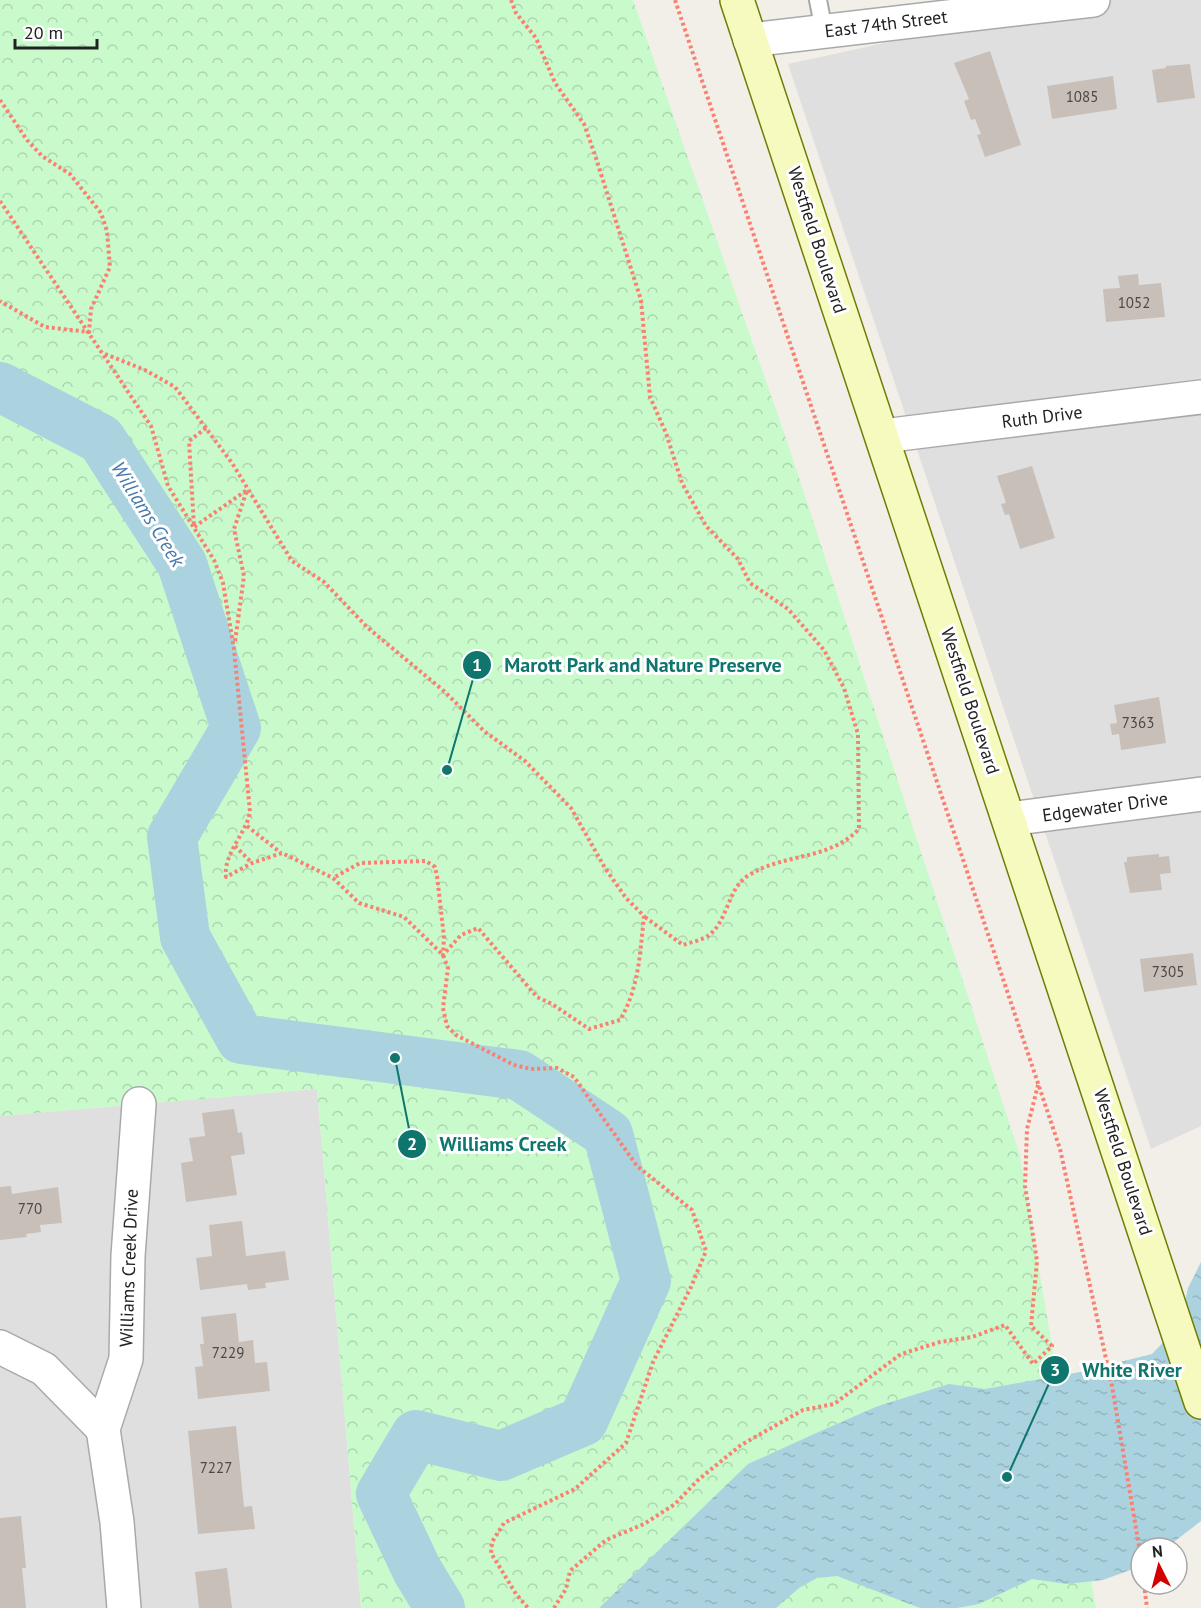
<svg xmlns="http://www.w3.org/2000/svg" width="1201" height="1608" viewBox="0 0 1201 1608" font-family="'PT Sans',sans-serif">
<style>
.residential{fill:#e0dfdf}
.park{fill:url(#park-crowns)}
.water{fill:url(#water-ripples)}
.lines{fill:none;stroke-linecap:round;stroke-linejoin:round}
.river{stroke:#aad3df;stroke-width:50}
.building{fill:#c7bfb8}
.lane-casing{stroke:#a9a9a9;stroke-width:20}
.street-casing{stroke:#a9a9a9;stroke-width:36}
.secondary-casing{stroke:#707d05;stroke-width:36}
.path{stroke:#fa8072;stroke-width:4;stroke-dasharray:3 3;stroke-linecap:butt}
.lane{stroke:#fff;stroke-width:16}
.street{stroke:#fff;stroke-width:33}
.secondary{stroke:#f7fabf;stroke-width:33}
.labels{text-anchor:middle;stroke-width:6;stroke-linejoin:round;paint-order:stroke}
.number-label{font-size:15px;fill:#4b4948}
.street-label{font-size:18px;fill:#222;stroke:#fff}
.water-label{font-size:20px;font-style:italic;fill:#4a7aab;stroke:#fff}
.leader{fill:none;stroke:#0f766e;stroke-width:2}
.callout-dot{fill:#0f766e;stroke:#fff;stroke-width:2}
.mark-label{font-size:18px;text-anchor:middle;font-weight:bold;fill:#fff}
.callout-label{font-size:20px;text-anchor:middle;font-weight:bold;fill:#0f766e;stroke:#fff;stroke-width:6;stroke-linejoin:round;paint-order:stroke}
</style>
<defs>
<pattern id="park-crowns" width="20" height="18" patternUnits="userSpaceOnUse" patternTransform="scale(1.5)"><rect width="20" height="18" fill="#c8facc"/><path d="M2 6a3 3 0 1 1 6 0M12 15a3 3 0 1 1 6 0" fill="none" stroke="#acd6af"/></pattern>
<pattern id="water-ripples" width="26" height="14" patternUnits="userSpaceOnUse" patternTransform="scale(1.5)"><rect width="26" height="14" fill="#aad3df"/><path d="M2 4q2-2 4 0t4 0M15 11q2-2 4 0t4 0" fill="none" stroke="#92b5bf"/></pattern>
</defs>
<rect width="100%" height="100%" fill="#f2efe9"/>
<!-- residential -->
<g class="residential">
<polygon points="961,0 1201,0 1201,1126 1151,1149 788,64 967,25"/>
<polygon points="317,1089 361,1608 0,1608 0,1116"/>
</g>
<!-- park -->
<polygon class="park" points="0,0 633,0 790,450 1020,1156 1096,1608 361,1608 317,1089 0,1116"/>
<!-- water -->
<polygon class="water" points="1201,1262 1201,1521 1166,1548 1141,1548 1141,1566 1103,1580 1067,1584 1032,1579 979,1604 957,1608 920,1608 837,1576 817,1578 799,1588 776,1608 599,1608 748,1464 814,1434 878,1406 949,1384 985,1389 1080,1372 1152,1354 1180,1325 1188,1288"/>
<g class="lines">
<!-- river -->
<polyline class="river" points="0,387 101,439 182,564 236,728 172,837 185,937 241,1039 519,1075 608,1134 646,1281 583,1421 501,1456 416,1435 381,1494 417,1570 440,1608"/>
</g>
<!-- building -->
<g class="building">
<polygon points="990,51 1021,145 985,157 977,135 981,134 975,119 971,120 964,101 969,99 954,63"/>
<polygon points="1190,64 1195,98 1157,103 1152,70 1166,68 1166,66"/>
<polygon points="1113,76 1117,109 1052,119 1047,86"/>
<polygon points="1138,274 1139,285 1161,283 1165,317 1106,322 1103,289 1120,288 1118,276"/>
<polygon points="1032,466 1055,538 1020,549 1009,514 1005,515 1001,504 1006,503 997,476"/>
<polygon points="1159,697 1166,743 1121,750 1119,734 1112,735 1110,724 1117,723 1114,705"/>
<polygon points="1159,854 1159,857 1169,856 1171,873 1160,874 1162,890 1130,893 1124,862 1127,862 1127,857"/>
<polygon points="1193,953 1197,985 1144,992 1140,959"/>
<polygon points="234,1109 238,1133 242,1132 245,1154 231,1156 237,1195 186,1202 181,1163 193,1161 189,1138 205,1136 202,1113"/>
<polygon points="11,1186 12,1194 58,1187 62,1223 40,1225 41,1232 26,1234 27,1237 0,1240 0,1187"/>
<polygon points="242,1221 246,1256 285,1251 289,1280 265,1283 266,1288 248,1290 247,1284 200,1290 196,1258 212,1256 209,1225"/>
<polygon points="236,1313 239,1342 253,1340 255,1363 267,1362 270,1391 198,1399 195,1367 203,1366 200,1344 204,1344 201,1317"/>
<polygon points="236,1426 244,1507 252,1506 255,1529 198,1534 188,1431"/>
<polygon points="21,1516 26,1568 22,1568 26,1608 0,1608 0,1518"/>
<polygon points="227,1568 232,1608 199,1608 195,1572"/>
</g>
<g class="lines">
<!-- lane casing -->
<g class="lane-casing">
<polyline id="lane" points="818,0 824,31"/>
</g>
<!-- street casing -->
<g class="street-casing">
<g id="street">
<polyline points="750,40 1093,0"/>
<polyline points="883,436 1201,397"/>
<polyline points="1010,819 1201,794"/>
<polyline points="0,1347 44,1369 103,1429"/>
<polyline points="124,1608 117,1522 103,1429 126,1359 128,1256 139,1104"/>
</g>
</g>
<!-- secondary casing -->
<g class="secondary-casing">
<polyline id="secondary" points="737,0 1201,1402"/>
</g>
<!-- path -->
<g class="path">
<path d="M511,0l5,13 20,25 19,45 29,41 10,28 47,148 9,97 16,36 16,50 24,43 32,33 12,24 38,26 36,41 20,38 14,46 1,95c-32,33 -76,23 -113,48 -18,13 -19,45 -37,58 -6,5 -18,7 -26,10l-38,-28"/>
<polyline points="675,0 1060,1149 1112,1386 1141,1558"/>
<polyline points="0,100 27,140 42,156 70,174 101,213 107,231 110,267 91,309 89,332 45,327 0,301"/>
<path d="M0,201l151,225 17,60 46,74 9,23 11,66 16,163c-4,22 -27,42 -24,65l26,-14 30,-10 51,25 26,25 45,14 39,38 5,13 -5,40 4,18 9,9 58,30 17,4 26,-1 17,9 63,89 55,44 14,41 -15,36 -38,75 -27,81 -51,46 -71,34 -12,19 -1,11 25,41 12,14"/>
<path d="M105,354l40,16 30,17 57,76 60,98 32,21 44,46 77,64 39,39 41,30 46,47 34,60 21,30 18,18c-4,37 -5,72 -24,104l-31,9 -37,-25 -15,-7 -59,-69 -17,7 -18,20 1,-18 -7,-61 -2,-9 -9,-6 -66,2 -27,15"/>
<polyline points="206,428 189,441 194,527 247,490 234,529 244,576 235,642"/>
<polyline points="247,826 281,853"/>
<polyline points="235,846 252,863"/>
<polyline points="1144,1584 1147,1608"/>
<polyline points="554,1608 566,1589 570,1571 606,1540 644,1524 675,1504 698,1480 741,1445 803,1410 834,1404 901,1354 940,1342 972,1337 1005,1325 1033,1364 1052,1346 1031,1326 1037,1261 1025,1186 1027,1129 1038,1085"/>
</g>
<!-- lane -->
<use href="#lane" class="lane"/>
<!-- street -->
<use href="#street" class="street"/>
<!-- secondary -->
<use href="#secondary" class="secondary"/>
</g>
<g class="labels">
<!-- number labels -->
<g class="number-label">
<text x="1082" y="102">1085</text>
<text x="1134" y="308">1052</text>
<text x="1138" y="728">7363</text>
<text x="1168" y="977">7305</text>
<text x="30" y="1214">770</text>
<text x="228" y="1358">7229</text>
<text x="216" y="1473">7227</text>
</g>
<!-- street labels -->
<g class="street-label">
<text transform="translate(886 24) rotate(-7)" y="6">East 74th Street</text>
<text transform="translate(817 240) rotate(72)" y="6">Westfield Boulevard</text>
<text transform="translate(1042 417) rotate(-7)" y="6">Ruth Drive</text>
<text transform="translate(970 701) rotate(72)" y="6">Westfield Boulevard</text>
<text transform="translate(1105 807) rotate(-8)" y="6">Edgewater Drive</text>
<text transform="translate(1123 1162) rotate(72)" y="6">Westfield Boulevard</text>
<text transform="translate(129 1268) rotate(-88)" y="6">Williams Creek Drive</text>
</g>
<!-- water labels -->
<g class="water-label">
<text transform="translate(148 514) rotate(58)" y="7">Williams Creek</text>
</g>
</g>
<!-- callouts -->
<path class="leader" d="M447 770L477 665M395 1058L412 1144M1007 1477L1055 1370"/>
<g class="callout-dot">
<circle cx="447" cy="770" r="6"/>
<circle cx="395" cy="1058" r="6"/>
<circle cx="1007" cy="1477" r="6"/>
<circle cx="477" cy="665" r="15"/>
<circle cx="412" cy="1144" r="15"/>
<circle cx="1055" cy="1370" r="15"/>
</g>
<g class="mark-label">
<text x="477" y="671">1</text>
<text x="412" y="1150">2</text>
<text x="1055" y="1376">3</text>
</g>
<g class="callout-label">
<text x="643" y="672">Marott Park and Nature Preserve</text>
<text x="503" y="1151">Williams Creek</text>
<text x="1132" y="1377">White River</text>
</g>
<!-- north arrow -->
<g transform="translate(1159 1566) rotate(354)"><circle r="28" fill="#ffffff" stroke="#a7a7a7" stroke-width="1.5"/>
<path d="M0-4.5L10 22L0 15L-10 22Z" fill="#d40000"/>
<text y="-9" font-size="16" font-weight="bold" text-anchor="middle" fill="#222222">N</text>
</g>
<!-- scale -->
<path d="M15 39v9h82v-9" fill="none" stroke="#222222" stroke-width="3"/>
<text x="24" y="39" font-size="18" fill="#222222" stroke="#ffffff" stroke-width="4.5" paint-order="stroke">20 m</text>
</svg>
